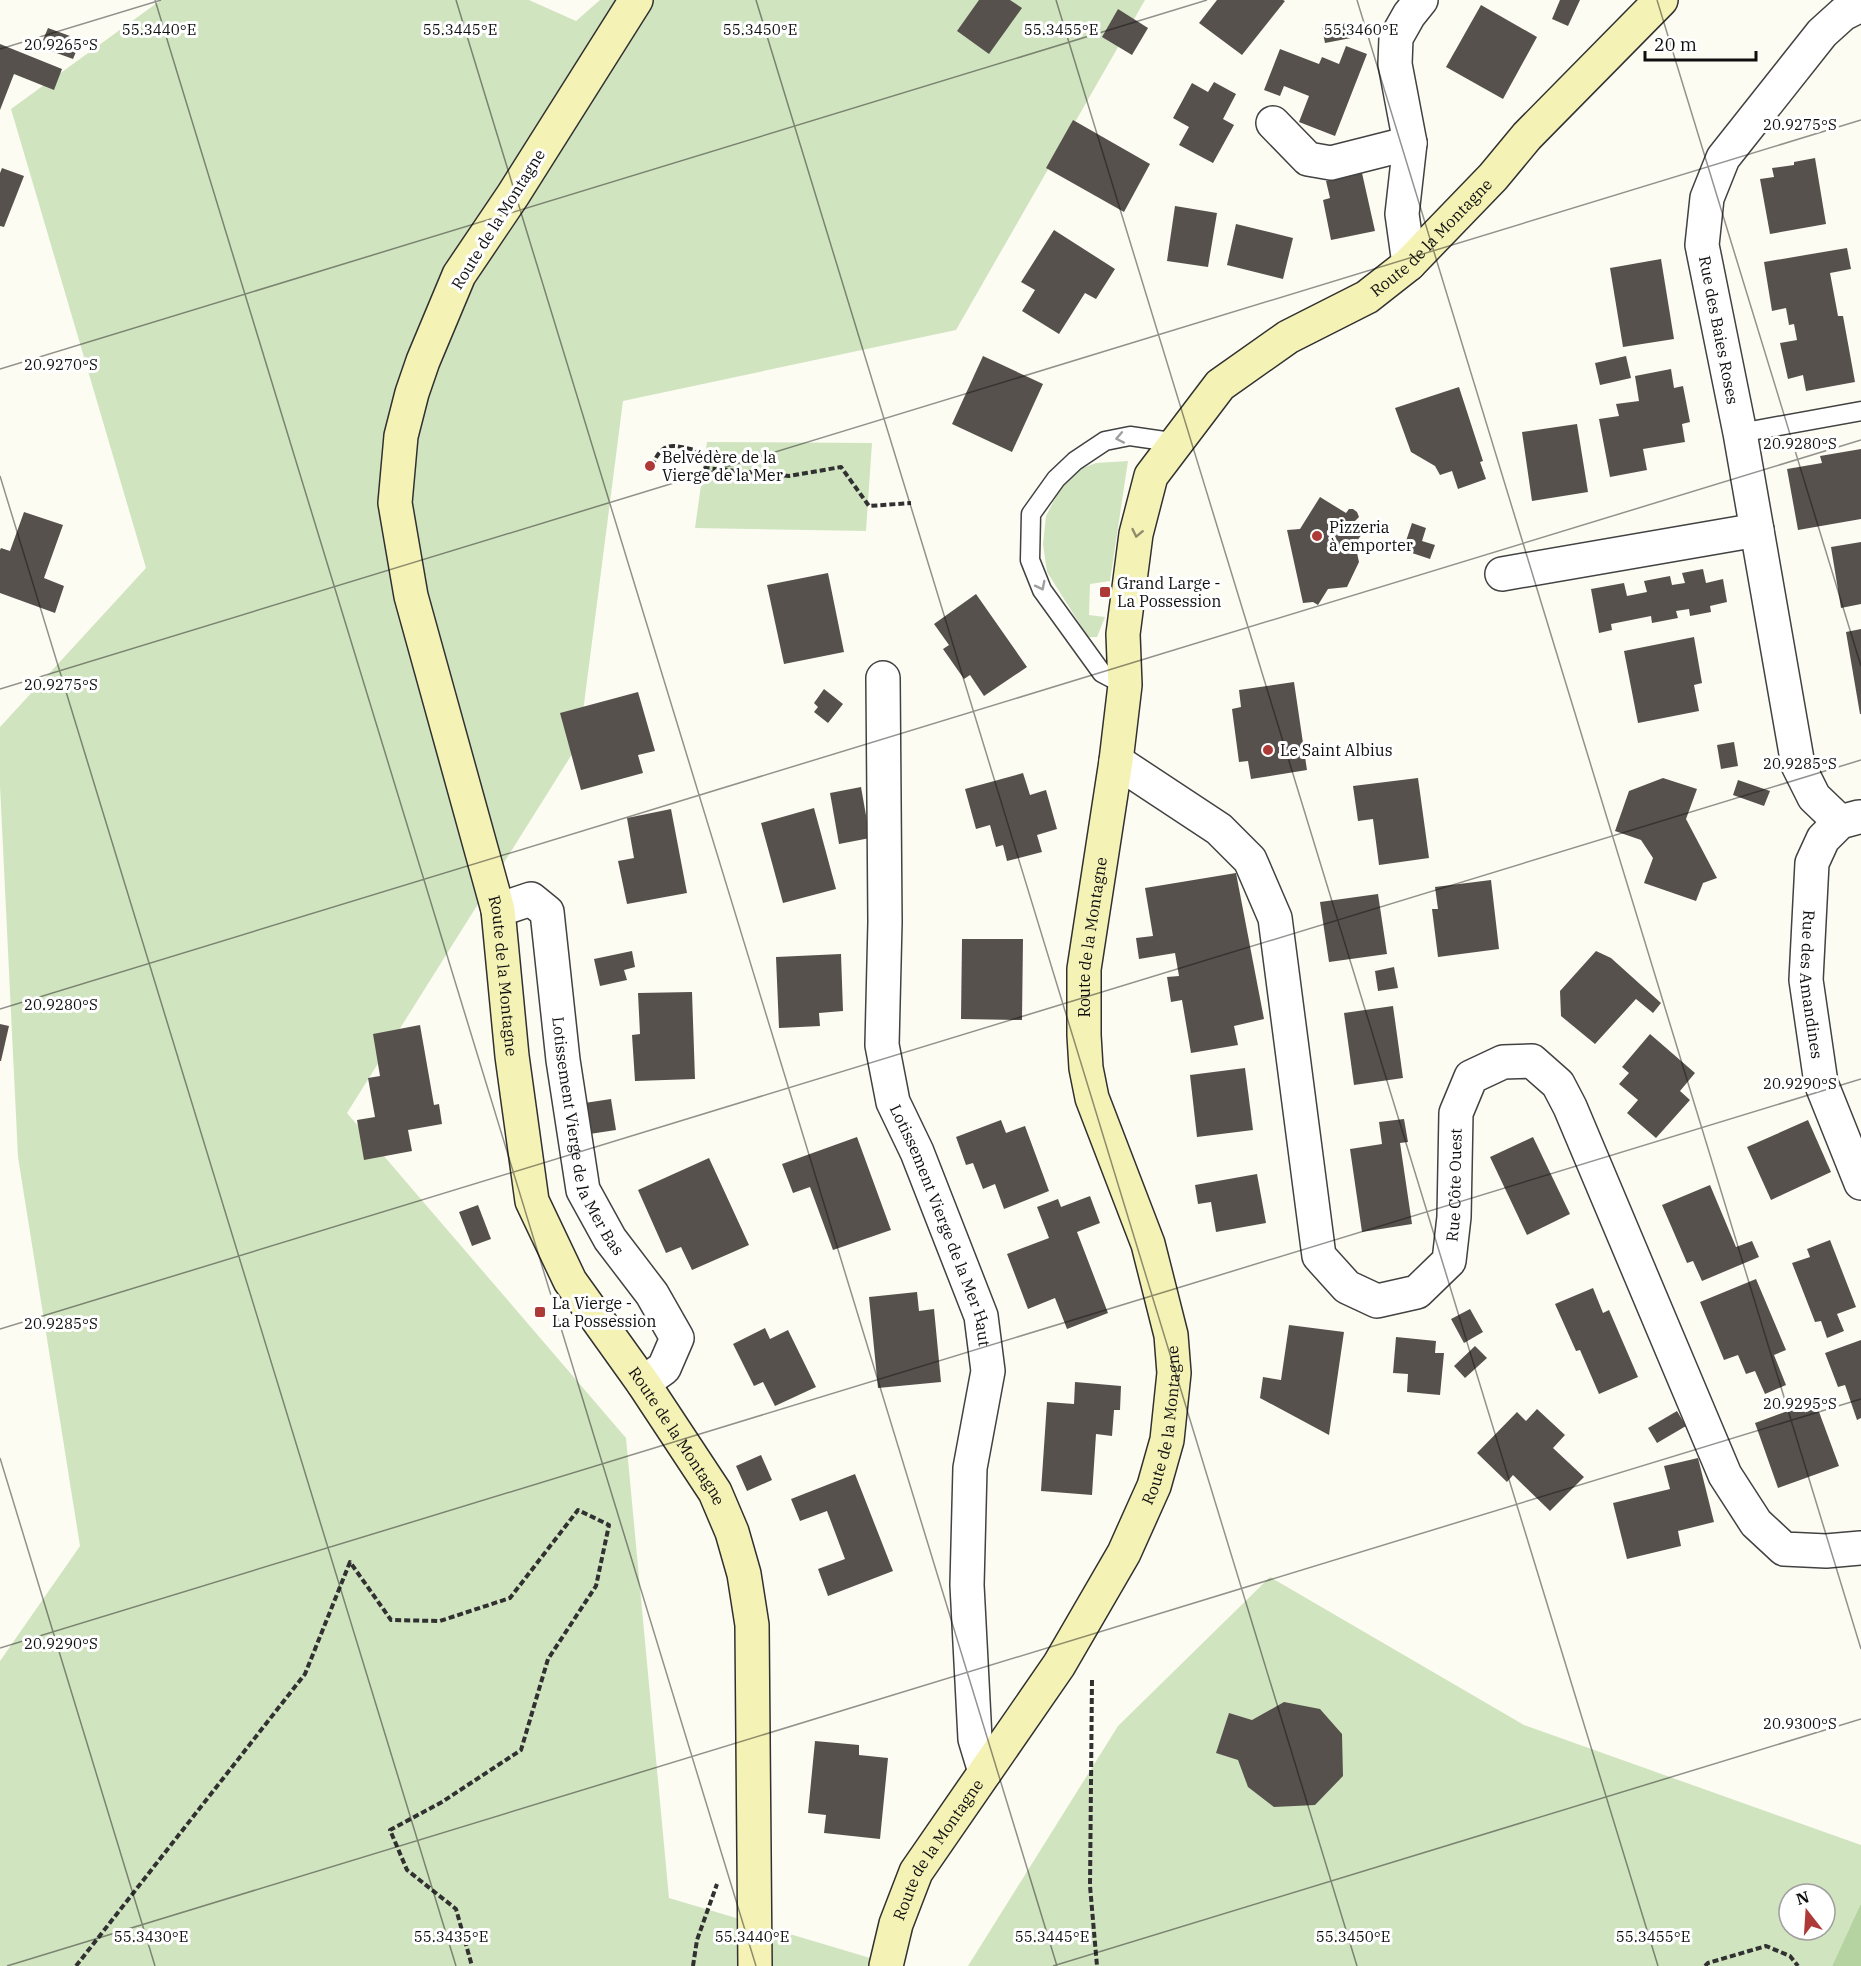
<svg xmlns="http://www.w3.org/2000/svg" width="1861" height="1966" viewBox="0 0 1861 1966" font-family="'IBM Plex Serif',serif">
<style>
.green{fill:#d1e4c0;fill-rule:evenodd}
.forest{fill:#b5d3a1}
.building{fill:#57514d}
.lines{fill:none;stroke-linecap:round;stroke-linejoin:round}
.lane-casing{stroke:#424242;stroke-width:21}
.street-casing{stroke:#424242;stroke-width:36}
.secondary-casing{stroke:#313131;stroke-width:36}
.path{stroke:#313131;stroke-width:4;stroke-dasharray:6 3;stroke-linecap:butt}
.lane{stroke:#fff;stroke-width:18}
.street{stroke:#fff;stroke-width:33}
.secondary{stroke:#f5f2b6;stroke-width:33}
.oneway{stroke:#9f9f9f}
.oneway2{stroke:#8e8c6b}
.ticks{fill:none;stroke:#0f0f0f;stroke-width:1.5;stroke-opacity:0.45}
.poi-dot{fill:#ae3a38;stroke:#fff;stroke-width:2}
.labels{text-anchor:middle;stroke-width:6;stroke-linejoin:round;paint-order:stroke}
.street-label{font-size:16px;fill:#0f0f0f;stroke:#fff}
.poi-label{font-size:16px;fill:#0f0f0f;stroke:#fff;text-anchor:start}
.ticks-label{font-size:15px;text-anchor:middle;fill:#0f0f0f;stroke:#fff;stroke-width:6;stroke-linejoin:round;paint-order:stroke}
</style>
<rect width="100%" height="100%" fill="#fdfcf3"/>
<!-- green -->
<g class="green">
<polygon points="161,0 529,0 576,21 600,0 1145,0 956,330 623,401 579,743 347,1113 626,1438 669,1898 897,1966 0,1966 0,1661 80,1546 18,1157 0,786 0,727 146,568 11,109"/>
<polygon points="707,442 872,443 866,531 695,528"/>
<polygon points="1128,461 1110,581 1090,584 1089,615 1105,617 1097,637 1088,637 1047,572 1043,544 1046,516 1058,493 1075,471 1096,463"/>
<path d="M1270,1577l254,148 337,120v58l-29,63h-864l150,-240zM1789,1894h36v36h-36z"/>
</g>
<!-- forest -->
<polygon class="forest" points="1861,1903 1861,1966 1832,1966"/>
<!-- building -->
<g class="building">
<polygon points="979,0 1010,0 1022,8 989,54 957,31"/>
<polygon points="1217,0 1283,0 1285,1 1242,55 1199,23"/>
<polygon points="1560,0 1580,0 1568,26 1552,19"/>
<polygon points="1481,5 1537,37 1503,99 1446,67"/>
<polygon points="1118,9 1148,28 1132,55 1102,37"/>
<polygon points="1348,23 1351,38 1325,43 1322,28"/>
<polygon points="48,28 81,40 73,59 40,47"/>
<polygon points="0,44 62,69 54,90 14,74 0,110"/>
<polygon points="1346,46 1367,54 1335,136 1299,122 1309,96 1284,86 1280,96 1264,90 1280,49 1319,64 1322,57 1339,64"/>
<polygon points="1214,82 1236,94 1223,119 1234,125 1213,163 1179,145 1189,127 1173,118 1192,83 1208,92"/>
<polygon points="1073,120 1150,164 1124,212 1046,168"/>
<polygon points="1815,158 1826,224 1770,234 1760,179 1774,177 1772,168 1794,165 1794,162"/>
<polygon points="2,168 24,176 4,227 0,226 0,173"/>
<polygon points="1362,173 1375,231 1331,240 1323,200 1330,198 1326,181"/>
<polygon points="1175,206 1217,213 1208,267 1167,261"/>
<polygon points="1236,224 1293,238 1283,279 1227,265"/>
<polygon points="1054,230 1115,269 1096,299 1085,293 1059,334 1022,311 1035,290 1021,282"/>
<polygon points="1847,248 1851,269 1830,273 1838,316 1843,316 1855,382 1806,391 1803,375 1788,379 1780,343 1797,340 1794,324 1789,325 1786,308 1772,311 1764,262"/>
<polygon points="1661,259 1674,339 1623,347 1610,268"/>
<polygon points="983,356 1043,384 1012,452 952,424"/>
<polygon points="1626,356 1631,378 1600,385 1595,363"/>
<polygon points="1671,369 1674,388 1683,386 1690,422 1682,424 1685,442 1643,449 1647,470 1610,477 1599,419 1619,416 1616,404 1639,401 1635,376"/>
<polygon points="1459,387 1483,461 1480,462 1486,479 1458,489 1452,471 1440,475 1435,466 1411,452 1395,408"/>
<polygon points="1577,424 1588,492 1532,501 1522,432"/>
<polygon points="1861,449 1861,519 1798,530 1787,469 1822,463 1820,456"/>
<polygon points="1320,497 1346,513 1349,509 1353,509 1357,512 1359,517 1355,521 1366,528 1355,544 1359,562 1347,587 1328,589 1318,605 1313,602 1303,603 1287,530 1300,529"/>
<polygon points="24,512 63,525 44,578 64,586 55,613 0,593 0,550 1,548 10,551"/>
<polygon points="1412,523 1426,528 1422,541 1435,545 1430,559 1403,550"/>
<polygon points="1861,542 1861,604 1841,608 1831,547"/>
<polygon points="1703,569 1706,583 1723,579 1727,602 1710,606 1711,612 1690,616 1689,609 1676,611 1678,618 1652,623 1651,616 1611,624 1612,630 1599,633 1591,589 1624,583 1627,596 1647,592 1644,581 1670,576 1672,585 1685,583 1682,573"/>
<polygon points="828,573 844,652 784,664 767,585"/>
<polygon points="976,594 1027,667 984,696 970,675 964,679 943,649 949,645 934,624"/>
<polygon points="1861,629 1861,714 1860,714 1846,632"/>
<polygon points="1694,637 1702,683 1694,685 1699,711 1638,723 1624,651"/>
<polygon points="1294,682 1307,770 1251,779 1248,761 1239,762 1232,709 1241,707 1239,690"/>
<polygon points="824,689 843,704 828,723 814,712 818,707 814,703"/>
<polygon points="638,692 655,751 638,755 643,773 581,790 560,713"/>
<polygon points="1734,742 1738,766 1721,769 1717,745"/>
<polygon points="1023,773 1030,795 1046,790 1057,829 1037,835 1042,852 1007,861 1003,845 996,847 990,825 976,829 965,789"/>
<polygon points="1418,778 1429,858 1379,865 1373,819 1358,821 1353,786"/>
<polygon points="1663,778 1697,789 1686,819 1717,878 1703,883 1696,901 1644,883 1653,858 1641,840 1615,831 1629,791"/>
<polygon points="1738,780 1770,791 1764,806 1733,795"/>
<polygon points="861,787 870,838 839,844 830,793"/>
<polygon points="814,808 836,889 783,903 761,823"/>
<polygon points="671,809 687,893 627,904 618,861 634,858 627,818"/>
<polygon points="1236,873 1264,1019 1234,1026 1238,1045 1191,1053 1182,1000 1171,1002 1167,977 1179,976 1175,953 1139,959 1136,938 1153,936 1145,888"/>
<polygon points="1491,880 1499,949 1438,957 1432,909 1438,909 1435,887"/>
<polygon points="1378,894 1387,954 1329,962 1320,902"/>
<polygon points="962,939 1023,939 1022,1020 961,1019"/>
<polygon points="632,951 635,967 624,970 627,980 600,986 594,959"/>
<polygon points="1596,951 1611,958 1661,1003 1653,1013 1636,999 1595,1044 1561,1016 1560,991"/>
<polygon points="841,954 843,1011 819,1013 820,1026 779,1028 776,957"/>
<polygon points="1394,967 1398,988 1378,991 1375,971"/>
<polygon points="692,992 695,1079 635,1081 632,1035 640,1034 638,993"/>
<polygon points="1393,1006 1403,1078 1354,1085 1344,1013"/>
<polygon points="0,1024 9,1026 1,1061 0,1061"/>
<polygon points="420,1025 434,1105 439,1104 442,1124 408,1130 412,1151 364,1160 357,1120 375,1117 368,1078 380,1076 373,1034"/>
<polygon points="1650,1034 1695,1073 1680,1091 1690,1100 1656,1138 1627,1113 1638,1100 1619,1084 1629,1073 1622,1067"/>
<polygon points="1245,1068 1253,1130 1197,1137 1190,1075"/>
<polygon points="611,1099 616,1130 583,1135 578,1104"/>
<polygon points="1404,1119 1408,1142 1400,1143 1412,1224 1362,1232 1350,1149 1382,1144 1379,1122"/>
<polygon points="1001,1120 1006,1133 1025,1126 1049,1191 1004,1209 995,1184 983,1189 973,1163 966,1165 956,1137"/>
<polygon points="1808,1120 1831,1172 1771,1200 1747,1147"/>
<polygon points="857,1137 891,1230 833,1250 810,1187 793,1193 782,1164"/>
<polygon points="1533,1137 1570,1214 1527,1235 1490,1157"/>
<polygon points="709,1158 749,1245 692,1270 681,1247 666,1253 638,1190"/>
<polygon points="1257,1174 1266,1223 1216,1232 1211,1202 1198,1204 1195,1185"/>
<polygon points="1710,1185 1736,1247 1752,1241 1759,1257 1702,1281 1693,1261 1687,1263 1662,1205"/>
<polygon points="1090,1196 1100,1223 1077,1232 1108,1313 1067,1329 1055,1298 1028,1309 1007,1254 1049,1238 1037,1207 1058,1199 1061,1207"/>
<polygon points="478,1205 491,1239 472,1246 459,1212"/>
<polygon points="1830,1240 1856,1307 1837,1314 1844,1331 1827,1338 1821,1321 1815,1322 1792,1263 1810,1257 1807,1249"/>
<polygon points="1756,1279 1786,1350 1774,1355 1786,1385 1765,1394 1755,1371 1746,1374 1738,1355 1724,1360 1700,1302"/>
<polygon points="1593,1288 1603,1313 1609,1310 1638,1377 1599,1394 1580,1350 1576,1351 1555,1304"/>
<polygon points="917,1292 919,1311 934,1309 941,1382 878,1388 869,1297"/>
<polygon points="1470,1309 1483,1332 1464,1343 1451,1319"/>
<polygon points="1289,1325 1344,1332 1329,1435 1260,1398 1263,1377 1281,1380"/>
<polygon points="765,1328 770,1339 788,1330 816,1387 775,1406 763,1382 754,1386 733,1344"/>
<polygon points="1396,1337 1436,1341 1435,1353 1444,1353 1440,1395 1407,1392 1408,1374 1393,1373"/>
<polygon points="1861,1340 1861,1418 1857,1420 1845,1385 1838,1387 1825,1353"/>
<polygon points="1475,1346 1487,1358 1465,1378 1454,1366"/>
<polygon points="1075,1382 1121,1386 1120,1410 1114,1410 1112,1436 1096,1434 1092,1495 1041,1491 1047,1402 1074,1404"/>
<polygon points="1815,1401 1839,1466 1778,1488 1755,1423"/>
<polygon points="1537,1409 1565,1435 1553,1448 1584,1477 1550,1511 1513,1475 1507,1482 1477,1453 1517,1412 1526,1421"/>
<polygon points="1677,1411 1686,1426 1657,1443 1648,1428"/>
<polygon points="761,1455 772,1480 747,1491 736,1466"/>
<polygon points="1698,1458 1714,1522 1678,1531 1681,1546 1627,1559 1613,1503 1670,1489 1664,1466"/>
<polygon points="855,1474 893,1571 828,1596 818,1569 845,1559 827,1511 800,1521 791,1499"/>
<polygon points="1284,1702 1320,1709 1342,1734 1343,1776 1315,1805 1274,1807 1248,1787 1238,1760 1216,1753 1229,1713 1252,1720"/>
<polygon points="815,1741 859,1745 859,1755 888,1758 880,1839 824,1833 826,1815 808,1813"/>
</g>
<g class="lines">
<!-- lane casing -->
<g class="lane-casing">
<g id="lane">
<polyline points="1740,433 1861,411"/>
<polyline points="1125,685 1102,673 1042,590 1030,560 1031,514 1056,479 1075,461 1105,441 1130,436 1178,443"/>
</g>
</g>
<!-- street casing -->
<g class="street-casing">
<g id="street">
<polyline points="1273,123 1308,159 1331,163 1410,143"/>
<polyline points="1409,264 1402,214 1410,143 1395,64 1396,38 1409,15 1421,0"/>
<polyline points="1502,574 1757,530"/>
<path id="s1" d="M883,678l2,244 -3,123 11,57 24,50 64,164 7,55 -18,97 -3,117 8,154 10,33"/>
<path id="s2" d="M1116,761l103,68 31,31 25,58 44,338 28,31 30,14 40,-9 32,-31 5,-44 2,-104 15,-36 32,-15 29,-1 26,23 12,23 155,368 31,48 28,26 42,2 35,-3"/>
<path id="s3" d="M1859,817l-19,5 -17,17 -11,24 -6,117 15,103 40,100"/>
<polyline points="1840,822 1814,797 1798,765 1740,433 1702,245 1707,198 1723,158 1822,33 1843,14 1861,5"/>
<path id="s4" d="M498,910l33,-11 16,13 16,148 20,130 27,49 42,55 25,44 -13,30 -21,15"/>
</g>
</g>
<!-- secondary casing -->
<g class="secondary-casing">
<g id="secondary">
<path id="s5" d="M636,0l-123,195 -54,80 -36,86 -11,32 -11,43 -6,67 16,93 87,314 14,146 20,145 38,80 73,102 72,109 17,40 12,42 8,51 3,341"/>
<path id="s6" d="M886,1966l10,-42 20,-52 143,-207 65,-112 30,-67 13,-46 7,-67 -3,-38 -23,-91 -56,-146 -6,-30 -2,-33v-66l32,-208 9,-76 -2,-51 13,-100 15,-58 69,-91 68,-48 79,-40 42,-33 84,-87 34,-41 134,-136"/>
</g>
</g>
<!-- path -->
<g class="path">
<path d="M652,466c11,-26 20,-21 43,-16l11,18 83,8 52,-9 28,39 42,-3"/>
<polyline points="1092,1680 1090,1886 1097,1966"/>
<polyline points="76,1966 305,1674 350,1562 391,1620 440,1621 510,1598 578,1510 609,1525 596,1586 548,1659 521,1750 442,1802 390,1830 407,1870 456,1909 472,1966"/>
<polyline points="693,1966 697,1940 717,1884"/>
<polyline points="1705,1966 1708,1963 1766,1946 1790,1956 1798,1966"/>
</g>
<!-- lane -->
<use href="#lane" class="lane"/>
<!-- street -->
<use href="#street" class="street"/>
<!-- secondary -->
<use href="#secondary" class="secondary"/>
</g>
<!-- one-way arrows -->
<defs><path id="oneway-chevron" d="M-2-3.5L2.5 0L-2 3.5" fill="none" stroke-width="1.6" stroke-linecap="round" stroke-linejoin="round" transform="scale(1.5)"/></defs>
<g class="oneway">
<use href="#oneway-chevron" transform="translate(1120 438) rotate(169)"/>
<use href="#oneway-chevron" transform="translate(1041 586) rotate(63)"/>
</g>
<use class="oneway2" href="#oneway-chevron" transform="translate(1137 533) rotate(102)"/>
<!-- ticks -->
<path class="ticks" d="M155,0l601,1966M456,0l601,1966M756,0l601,1966M1056,0l602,1966M1357,0l504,1649M1657,0l204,666M0,49l161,-49M0,369l1207,-369M0,476l456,1490M0,689l1861,-569M0,1009l1861,-569M0,1329l1861,-569M0,1458l155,508M0,1648l1861,-569M7,1966l1854,-567M1053,1966l808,-247"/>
<!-- markers -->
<g class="poi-dot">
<circle cx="650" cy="466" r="6"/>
<circle cx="1317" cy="536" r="6"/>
<rect x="1099" y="586" width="12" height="12" rx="3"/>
<circle cx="1268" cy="750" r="6"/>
<rect x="534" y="1306" width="12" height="12" rx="3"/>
</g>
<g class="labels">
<!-- street labels -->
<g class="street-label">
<text transform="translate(498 219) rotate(-58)" y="6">Route de la Montagne</text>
<text dy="6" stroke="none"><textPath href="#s6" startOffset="1959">Route de la Montagne</textPath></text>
<text transform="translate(1719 330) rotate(79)" y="6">Rue des Baies Roses</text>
<text dy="6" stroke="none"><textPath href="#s6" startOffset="1119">Route de la Montagne</textPath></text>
<text dy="6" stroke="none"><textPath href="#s5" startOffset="1052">Route de la Montagne</textPath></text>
<text dy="6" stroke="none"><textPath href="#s3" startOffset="192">Rue des Amandines</textPath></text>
<text dy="6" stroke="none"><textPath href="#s4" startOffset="285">Lotissement Vierge de la Mer Bas</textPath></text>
<text dy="6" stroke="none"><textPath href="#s2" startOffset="808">Rue Côte Ouest</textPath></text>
<text dy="6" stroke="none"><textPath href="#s1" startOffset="558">Lotissement Vierge de la Mer Haut</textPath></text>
<text dy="6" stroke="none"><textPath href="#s6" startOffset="615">Route de la Montagne</textPath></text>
<text dy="6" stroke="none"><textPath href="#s5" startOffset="1556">Route de la Montagne</textPath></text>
<text dy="6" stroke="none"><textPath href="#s6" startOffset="129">Route de la Montagne</textPath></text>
</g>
<!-- poi labels -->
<g class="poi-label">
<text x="662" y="463">Belvédère de la<tspan x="662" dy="18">Vierge de la Mer</tspan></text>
<text x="1329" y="533">Pizzeria<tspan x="1329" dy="18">à emporter</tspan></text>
<text x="1117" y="589">Grand Large -<tspan x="1117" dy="18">La Possession</tspan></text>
<text x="1280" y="756">Le Saint Albius</text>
<text x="552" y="1309">La Vierge -<tspan x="552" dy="18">La Possession</tspan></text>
</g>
</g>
<g class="ticks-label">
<text x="159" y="35">55.3440°E</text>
<text x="460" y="35">55.3445°E</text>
<text x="760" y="35">55.3450°E</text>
<text x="1061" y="35">55.3455°E</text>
<text x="1361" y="35">55.3460°E</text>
<text x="61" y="50">20.9265°S</text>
<text x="1800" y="130">20.9275°S</text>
<text x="61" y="370">20.9270°S</text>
<text x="1800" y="449">20.9280°S</text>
<text x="61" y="690">20.9275°S</text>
<text x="1800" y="769">20.9285°S</text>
<text x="61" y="1010">20.9280°S</text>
<text x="1800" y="1089">20.9290°S</text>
<text x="61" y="1329">20.9285°S</text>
<text x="1800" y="1409">20.9295°S</text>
<text x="61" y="1649">20.9290°S</text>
<text x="1800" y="1729">20.9300°S</text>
<text x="151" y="1942">55.3430°E</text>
<text x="451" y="1942">55.3435°E</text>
<text x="752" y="1942">55.3440°E</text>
<text x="1052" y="1942">55.3445°E</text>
<text x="1353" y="1942">55.3450°E</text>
<text x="1653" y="1942">55.3455°E</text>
</g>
<!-- north arrow -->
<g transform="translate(1807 1912) rotate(343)"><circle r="28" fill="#ffffff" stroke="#9f9f9f" stroke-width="1.5"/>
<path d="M0-4.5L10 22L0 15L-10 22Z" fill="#ae3a38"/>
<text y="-9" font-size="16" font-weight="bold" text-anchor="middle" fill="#0f0f0f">N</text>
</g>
<!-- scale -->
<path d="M1645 51v9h111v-9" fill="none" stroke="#0f0f0f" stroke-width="3"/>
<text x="1654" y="51" font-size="18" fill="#0f0f0f" stroke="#ffffff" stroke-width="4.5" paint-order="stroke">20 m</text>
</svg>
